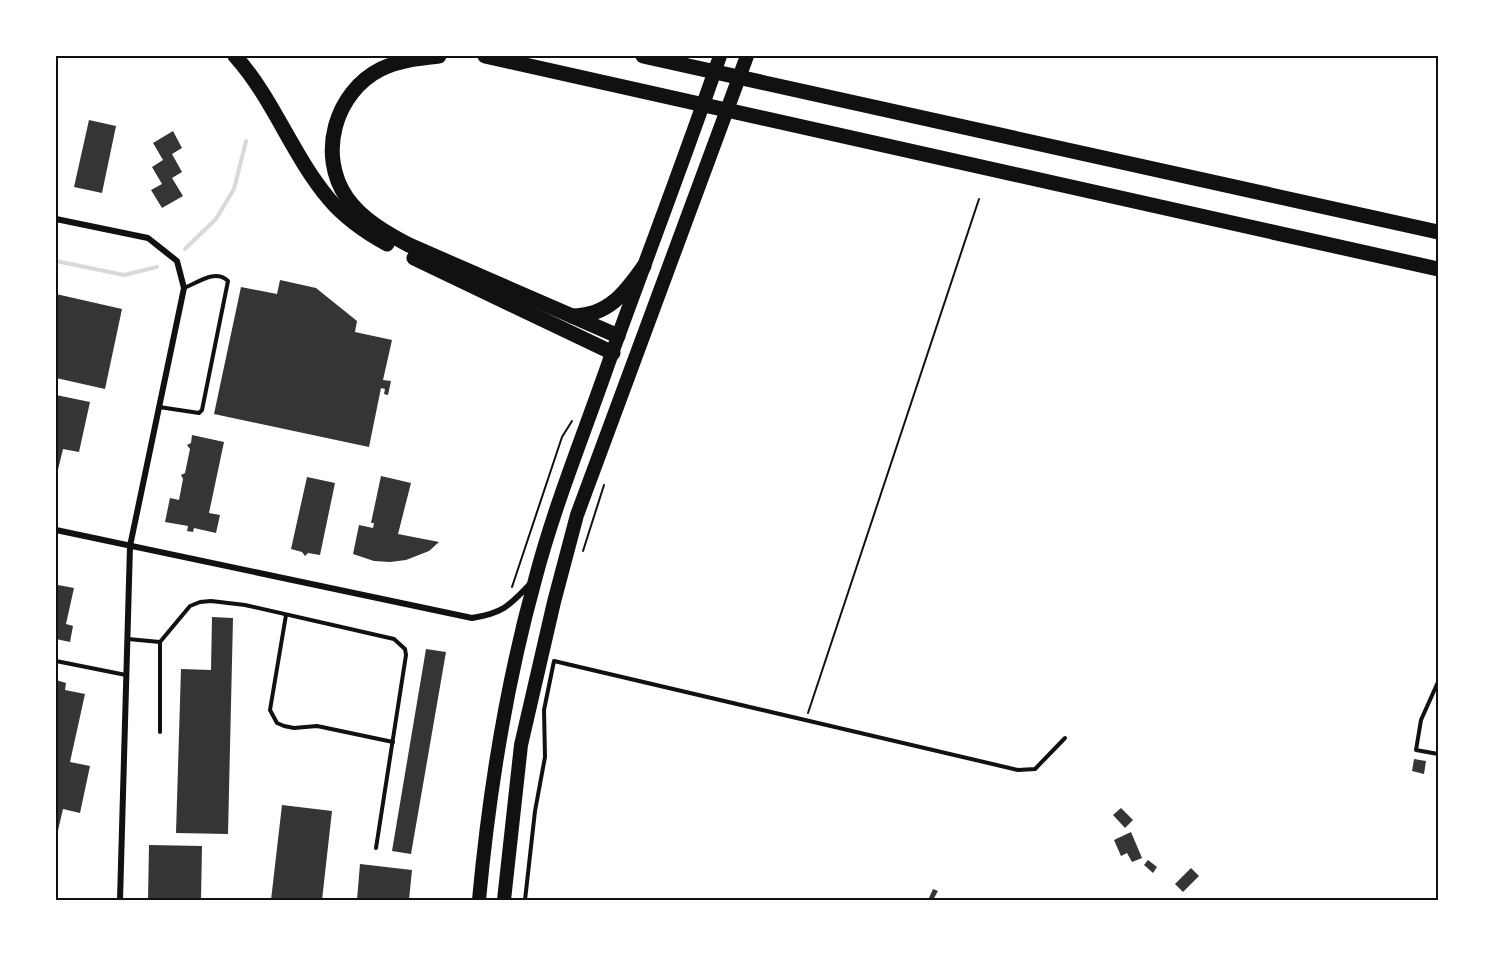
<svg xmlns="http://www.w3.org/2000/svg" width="1494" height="956" viewBox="0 0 1494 956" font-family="Barlow,sans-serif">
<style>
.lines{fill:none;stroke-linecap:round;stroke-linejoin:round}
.stream{stroke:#d9d9d9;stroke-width:4}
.building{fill:#353535}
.path{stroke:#111;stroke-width:2}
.service{stroke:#111;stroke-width:4}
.minor{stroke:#111;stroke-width:6}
.primary{stroke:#111;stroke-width:14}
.motorway{stroke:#111;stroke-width:15}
.neatline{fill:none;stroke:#111;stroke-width:2}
</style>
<rect width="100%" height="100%" fill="#fff"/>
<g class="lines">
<!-- stream -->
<g class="stream">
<polyline points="185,249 216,219 234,189 246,141"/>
<polyline points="56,261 124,275 157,267"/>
</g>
</g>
<!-- building -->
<g class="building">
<polygon points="89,120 116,126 102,193 74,187"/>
<polygon points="173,131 182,148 172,154 182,172 172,178 183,196 162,208 151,190 162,184 152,167 163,160 153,143"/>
<polygon points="280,280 316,288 357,321 355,332 392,340 383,380 391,381 388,395 384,394 385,389 381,388 369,447 214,414 241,287 277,294"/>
<polygon points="56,294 122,309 105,389 56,378"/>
<polygon points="56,395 90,402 79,452 63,449 56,478"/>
<polygon points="192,435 224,442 209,513 220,515 216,533 194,528 193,532 187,531 188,526 165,522 170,498 179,500 183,479 181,475 185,473 190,449 187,445 191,443"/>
<polygon points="381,476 411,483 398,534 439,542 429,551 406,560 390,562 374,561 353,554 359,525 373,528 374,523 371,523"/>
<polygon points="307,477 335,483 320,555 308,553 305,556 302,552 291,549"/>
<polygon points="58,585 74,588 66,624 73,626 70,642 56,639 56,598"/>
<polygon points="212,617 233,618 228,834 176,833 181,669 211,670"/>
<polygon points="426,649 446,652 411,854 392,851"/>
<polygon points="56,680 66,683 65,690 85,694 70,762 90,766 80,813 63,809 56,839"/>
<polygon points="1414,759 1426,761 1424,774 1412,771"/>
<polygon points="282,805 332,811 322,900 271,900"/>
<polygon points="1121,808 1133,820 1125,828 1113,815"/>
<polygon points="1131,832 1142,858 1132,862 1127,853 1121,856 1114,840"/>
<polygon points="149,845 202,846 201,900 148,900"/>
<polygon points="1148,860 1157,867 1153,873 1144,865"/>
<polygon points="360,864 412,870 409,900 357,900"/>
<polygon points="1191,868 1199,876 1183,892 1175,884"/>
<polygon points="933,889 938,891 933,900 928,900"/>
</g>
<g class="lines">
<!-- path -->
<g class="path">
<polyline points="583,551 604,485"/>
<polyline points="512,587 562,437 572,421"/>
<polyline points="808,713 979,199"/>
</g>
<!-- service -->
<g class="service">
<path d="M159,407l40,6 3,-3 26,-129c-13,-12 -29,1 -44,7"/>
<polyline points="286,615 270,710 277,723 284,726 294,728 317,726 393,742"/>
<polyline points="128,639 160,642"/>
<polyline points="56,661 126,675"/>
<polyline points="1438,682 1421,720 1416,750 1438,754"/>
<polyline points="160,732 160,642 190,606 200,602 211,601 245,605 394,639 405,649 406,655 376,848"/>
<polyline points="525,900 535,811 545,757 544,710 554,661 1018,770 1035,769 1065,738"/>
</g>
<!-- minor -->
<g class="minor">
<polyline points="56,219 148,238 177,261 184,288 130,546 120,900"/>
<path d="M56,530l416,88c32,-5 38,-13 59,-35"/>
</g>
<!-- primary -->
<g class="primary">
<path d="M479,900c10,-108 27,-215 56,-320 20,-77 51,-151 77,-227 36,-99 74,-198 108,-297"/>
<polyline points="504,900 521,745 554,602 577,515 747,56"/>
</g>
<!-- motorway -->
<g class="motorway">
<path d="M235,56c38,42 57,99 94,143 16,19 36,33 58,45"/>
<path d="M439,56c-19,2 -40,4 -58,13 -46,23 -64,86 -34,129 15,21 39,35 62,47l209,91"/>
<polyline points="485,56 1438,269"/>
<polyline points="643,56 1438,232"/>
<polyline points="414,258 613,353"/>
<path d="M572,316c36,0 53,-23 72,-50"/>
</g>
</g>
<!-- border -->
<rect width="1494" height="956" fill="none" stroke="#ffffff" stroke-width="114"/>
<rect x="57" y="57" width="1380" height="842" class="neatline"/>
</svg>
